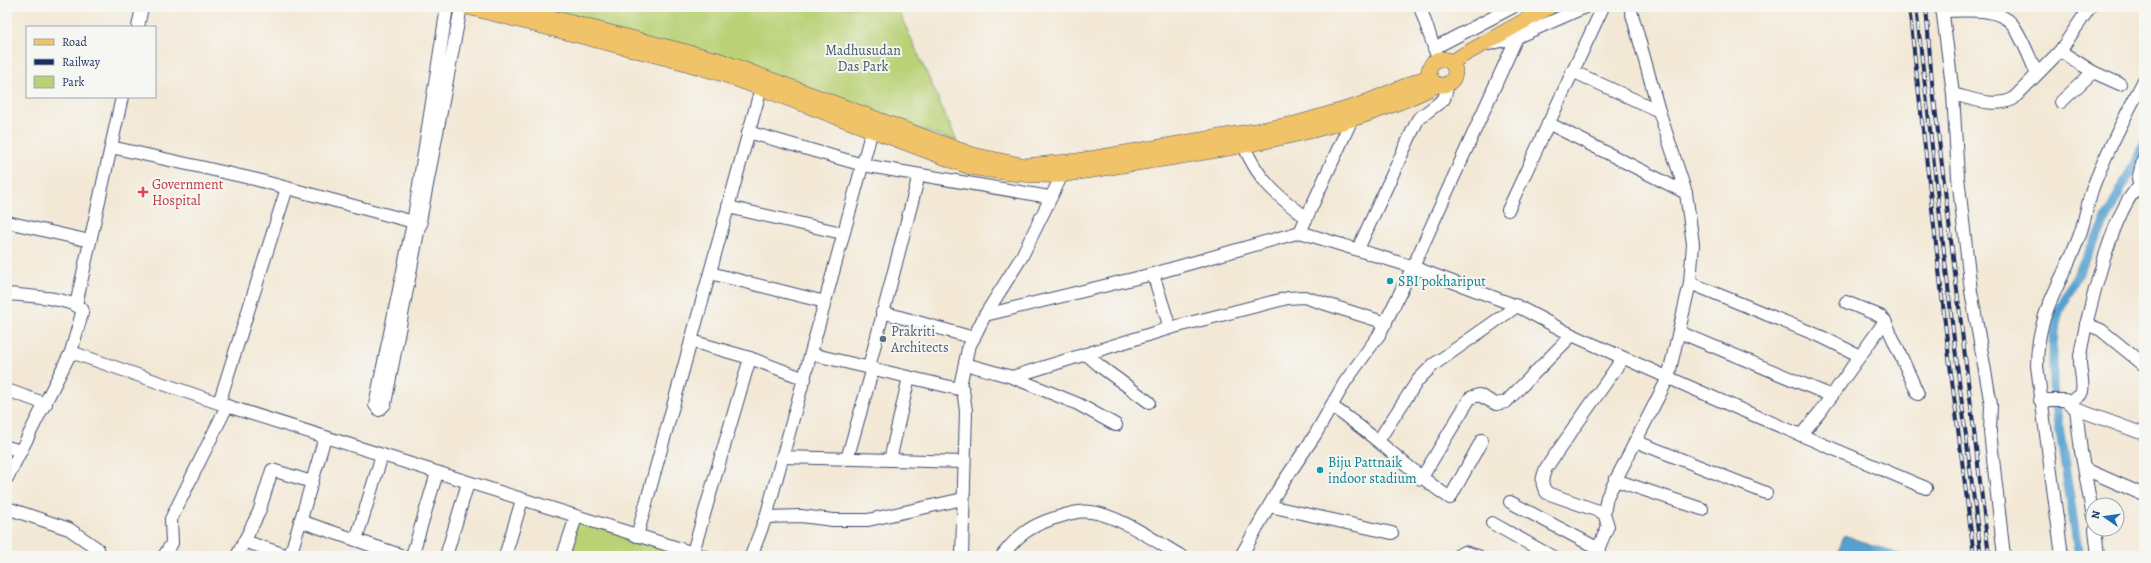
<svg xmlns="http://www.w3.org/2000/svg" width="2151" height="563" viewBox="0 0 2151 563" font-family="Alegreya,serif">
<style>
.green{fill:#bad176;stroke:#6a806a}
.water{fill:#57a1cf;stroke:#396896}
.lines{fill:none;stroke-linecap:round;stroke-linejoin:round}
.canal{stroke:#57a1cf;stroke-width:9}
.minor-casing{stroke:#3b4b70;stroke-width:14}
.major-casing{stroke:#3b4b70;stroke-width:16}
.minor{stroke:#fff;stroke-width:12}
.major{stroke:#f1c369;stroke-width:15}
.rail-casing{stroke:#1b2f5e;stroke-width:4}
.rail{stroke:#f6f6f2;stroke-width:2.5;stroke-dasharray:8;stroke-linecap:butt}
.health-dot{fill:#e0444e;stroke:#f6f6f2;stroke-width:1.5}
.culture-dot{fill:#0f9aa8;stroke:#f6f6f2;stroke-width:1.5}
.service-dot{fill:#5c6f8a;stroke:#f6f6f2;stroke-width:1.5}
.labels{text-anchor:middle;stroke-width:4;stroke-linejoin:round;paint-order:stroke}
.park-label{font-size:14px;fill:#435864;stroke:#f6f6f2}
.health-label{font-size:14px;fill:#be3a42;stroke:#f6f6f2;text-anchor:start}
.culture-label{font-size:14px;fill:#0d838f;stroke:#f6f6f2;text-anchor:start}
.service-label{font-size:14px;fill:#4e5e75;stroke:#f6f6f2;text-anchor:start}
</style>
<rect width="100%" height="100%" fill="#f6f6f2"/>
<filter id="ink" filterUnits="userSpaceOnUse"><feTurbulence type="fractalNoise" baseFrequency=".025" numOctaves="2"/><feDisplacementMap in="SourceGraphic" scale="8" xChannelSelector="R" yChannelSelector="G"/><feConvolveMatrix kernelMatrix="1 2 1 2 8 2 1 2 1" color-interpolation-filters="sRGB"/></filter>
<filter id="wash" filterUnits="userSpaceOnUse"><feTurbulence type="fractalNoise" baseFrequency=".012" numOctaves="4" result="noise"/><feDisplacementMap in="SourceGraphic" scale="16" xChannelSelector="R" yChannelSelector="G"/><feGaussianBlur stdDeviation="0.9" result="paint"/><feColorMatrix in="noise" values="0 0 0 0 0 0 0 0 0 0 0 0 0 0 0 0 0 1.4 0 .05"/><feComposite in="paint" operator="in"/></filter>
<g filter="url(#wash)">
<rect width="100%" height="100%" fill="#f3e8d5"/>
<!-- green -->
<g class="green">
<polygon points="509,7 897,7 957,141 633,38"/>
<polygon points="577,519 685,556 566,556"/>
</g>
<!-- water -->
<polygon class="water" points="1844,535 1904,556 1837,556"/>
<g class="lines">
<!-- canal -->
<polyline class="canal" points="2079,556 2053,387 2053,343 2059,311 2144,144"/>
</g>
</g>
<g filter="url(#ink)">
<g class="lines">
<!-- minor casing -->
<g class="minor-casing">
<g id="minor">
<polyline points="447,7 413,223 375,405 379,410 385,404 461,7"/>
<polyline points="1420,7 1438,59"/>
<polyline points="1942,7 1953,94 1958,177 1971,291 1991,405 1990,432 2004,556"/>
<path d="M1942,11c22,0 56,-5 71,14 9,12 17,34 24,49"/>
<polyline points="138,27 142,7"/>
<polyline points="1517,37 1585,7"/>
<polyline points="1434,48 1513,7"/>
<polyline points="2060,51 2093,72 2120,84"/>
<polyline points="1572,71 1659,111"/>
<path d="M1953,94c20,5 41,14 60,5l47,-48 30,-44"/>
<polyline points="2061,102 2093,72"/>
<polyline points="1548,123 1686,193"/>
<polyline points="748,132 863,165 1049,197"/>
<path d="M1243,144c15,36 33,51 64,74"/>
<polyline points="111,147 254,179 421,224"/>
<polyline points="2140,186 2138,179 2144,157"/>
<polyline points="728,207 842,233"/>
<polyline points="1508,210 1603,7"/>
<polyline points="7,222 90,241"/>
<polyline points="1300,232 1413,267 1517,37 1489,44"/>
<polyline points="1358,249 1418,119 1444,99 1448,84"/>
<polyline points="710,273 825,302"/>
<polyline points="1153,274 1170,328"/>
<polyline points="1690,283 1822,337 1860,356"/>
<path d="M7,294c21,2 58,3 75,15v4l-11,39 -64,126"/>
<polyline points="1846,302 1880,316 1885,321 1918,394"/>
<polyline points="76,305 122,97"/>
<polyline points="882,312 974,338"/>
<polyline points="985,315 1153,274 1300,232 1351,121"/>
<polyline points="2086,324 2101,330 2144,365"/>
<polyline points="1679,332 1832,396"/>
<polyline points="691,341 750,358 805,379"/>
<polyline points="71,352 227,406 703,556"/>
<polyline points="811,354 963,390"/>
<polyline points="1086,354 1101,367 1149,402"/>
<polyline points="965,364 1012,377 1078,404 1116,425"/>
<polyline points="869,367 919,175"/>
<polyline points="1012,377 1170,328 1288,298 1304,297 1386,323"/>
<polyline points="7,390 46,404"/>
<polyline points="2040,400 2065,400 2076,409 2081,451 2093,517"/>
<path d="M2069,402c5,-3 12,-5 13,-11 2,-10 -3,-23 -2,-34 3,-27 37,-169 64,-172"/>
<polyline points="219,403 287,188"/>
<path d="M1331,406c42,27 77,64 119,92l32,-58"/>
<polyline points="2076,409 2144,434"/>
<polyline points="1801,435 1820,412 1885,321"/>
<polyline points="1378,441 1418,380 1433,365 1517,306"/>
<polyline points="1635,441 1766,493"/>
<polyline points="7,447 21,451"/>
<polyline points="782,457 964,462"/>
<polyline points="847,459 873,368"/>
<polyline points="890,460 909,377"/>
<polyline points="2085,469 2144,495"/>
<polyline points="1421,479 1470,398 1479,395 1496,404 1506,402 1572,335"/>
<polyline points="1615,480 1702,509"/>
<polyline points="1510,502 1599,549"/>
<polyline points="1269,506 1392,533"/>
<polyline points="7,508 69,529 98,549 100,556"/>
<path d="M1604,513l-57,-20c-7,-9 -5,-15 -1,-25l77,-110"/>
<polyline points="766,517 801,516 833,520 868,520 963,499"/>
<polyline points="300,521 403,556"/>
<polyline points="1492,523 1551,556"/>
<polyline points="2095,529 2098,556"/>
<polyline points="637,536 761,88"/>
<polyline points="356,540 382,455"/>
<polyline points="244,541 288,556"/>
<polyline points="693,552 750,358"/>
<polyline points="164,556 172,543 171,519 227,406"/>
<polyline points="237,556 259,512 272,470 312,482 325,437"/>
<polyline points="290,556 312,482"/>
<polyline points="412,556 437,473"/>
<polyline points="446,556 468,483"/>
<polyline points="505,556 522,500"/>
<polyline points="563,556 576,517"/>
<polyline points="751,556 766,517 872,130"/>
<polyline points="962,556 966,411 963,390 960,386 968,349 985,315 1021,258 1062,175"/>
<path d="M1002,556c14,-19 28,-30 50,-37 12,-4 26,-9 39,-7 27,3 66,30 90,44"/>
<polyline points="1241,556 1278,490 1315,435 1345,382 1379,335 1413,267 1517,306 1572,335 1737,408 1926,488"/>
<polyline points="1457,556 1464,552 1478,556"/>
<polyline points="1595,556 1608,526 1604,513 1607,497 1668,378 1690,283 1693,244 1686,193 1659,111 1630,7"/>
<path d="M2062,556l-25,-190c0,-55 24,-80 42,-129 6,-16 8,-33 14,-50 14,-37 33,-72 51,-107"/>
</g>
</g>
<!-- major casing -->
<g class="major-casing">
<g id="major">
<path d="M468,7l218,56 37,11 247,93c31,6 60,9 92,8 122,-21 263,-33 375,-90"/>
<polyline points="509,7 718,60 973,155 1025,166 1078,161 1295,124 1357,106 1430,76"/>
<circle cx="1442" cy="72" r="13"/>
<polyline points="1451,62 1549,7"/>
</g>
</g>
<!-- minor -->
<use href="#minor" class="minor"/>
<!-- major -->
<use href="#major" class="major"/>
<!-- rail casing -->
<g class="rail-casing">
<g id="rail">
<polyline points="1909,7 1948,349 1974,556"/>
<polyline points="1916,7 1955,348 1981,556"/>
<polyline points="1926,7 1932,82 1989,556"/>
</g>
</g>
<!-- rail -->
<use href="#rail" class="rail"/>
</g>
</g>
<!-- markers -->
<path class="health-dot" d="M141 186h4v4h4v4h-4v4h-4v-4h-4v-4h4z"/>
<g class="culture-dot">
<circle cx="1390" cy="281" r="4"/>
<circle cx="1320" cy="470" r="4"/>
</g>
<circle class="service-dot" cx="883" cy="339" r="4"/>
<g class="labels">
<!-- park labels -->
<g class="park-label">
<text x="863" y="55">Madhusudan<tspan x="863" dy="16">Das Park</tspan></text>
</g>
<!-- health labels -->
<g class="health-label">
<text x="152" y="189">Government<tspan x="152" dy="16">Hospital</tspan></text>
</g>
<!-- culture labels -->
<g class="culture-label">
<text x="1398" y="286">SBI pokhariput</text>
<text x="1328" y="467">Biju Pattnaik<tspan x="1328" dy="16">indoor stadium</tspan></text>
</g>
<!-- service labels -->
<g class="service-label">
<text x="891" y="336">Prakriti<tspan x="891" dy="16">Architects</tspan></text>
</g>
</g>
<!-- margin -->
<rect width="2151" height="563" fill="none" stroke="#f6f6f2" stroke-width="24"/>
<!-- legend -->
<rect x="26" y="26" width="130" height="72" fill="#f6f6f2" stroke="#9ea6b7"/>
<rect x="34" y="39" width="20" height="6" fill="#f1c369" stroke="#9ea6b7"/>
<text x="62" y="46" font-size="12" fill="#1b2f5e">Road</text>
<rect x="34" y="59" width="20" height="6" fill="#1b2f5e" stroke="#9ea6b7"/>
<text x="62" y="66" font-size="12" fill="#1b2f5e">Railway</text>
<rect x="34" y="76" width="20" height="12" fill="#bad176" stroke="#9ea6b7"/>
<text x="62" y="86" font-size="12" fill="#1b2f5e">Park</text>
<!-- north arrow -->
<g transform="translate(2105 517) rotate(283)"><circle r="19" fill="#f6f6f2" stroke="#9ea6b7"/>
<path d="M0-3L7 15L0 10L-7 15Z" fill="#1f6fb2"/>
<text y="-6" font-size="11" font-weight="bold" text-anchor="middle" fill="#1b2f5e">N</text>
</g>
</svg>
